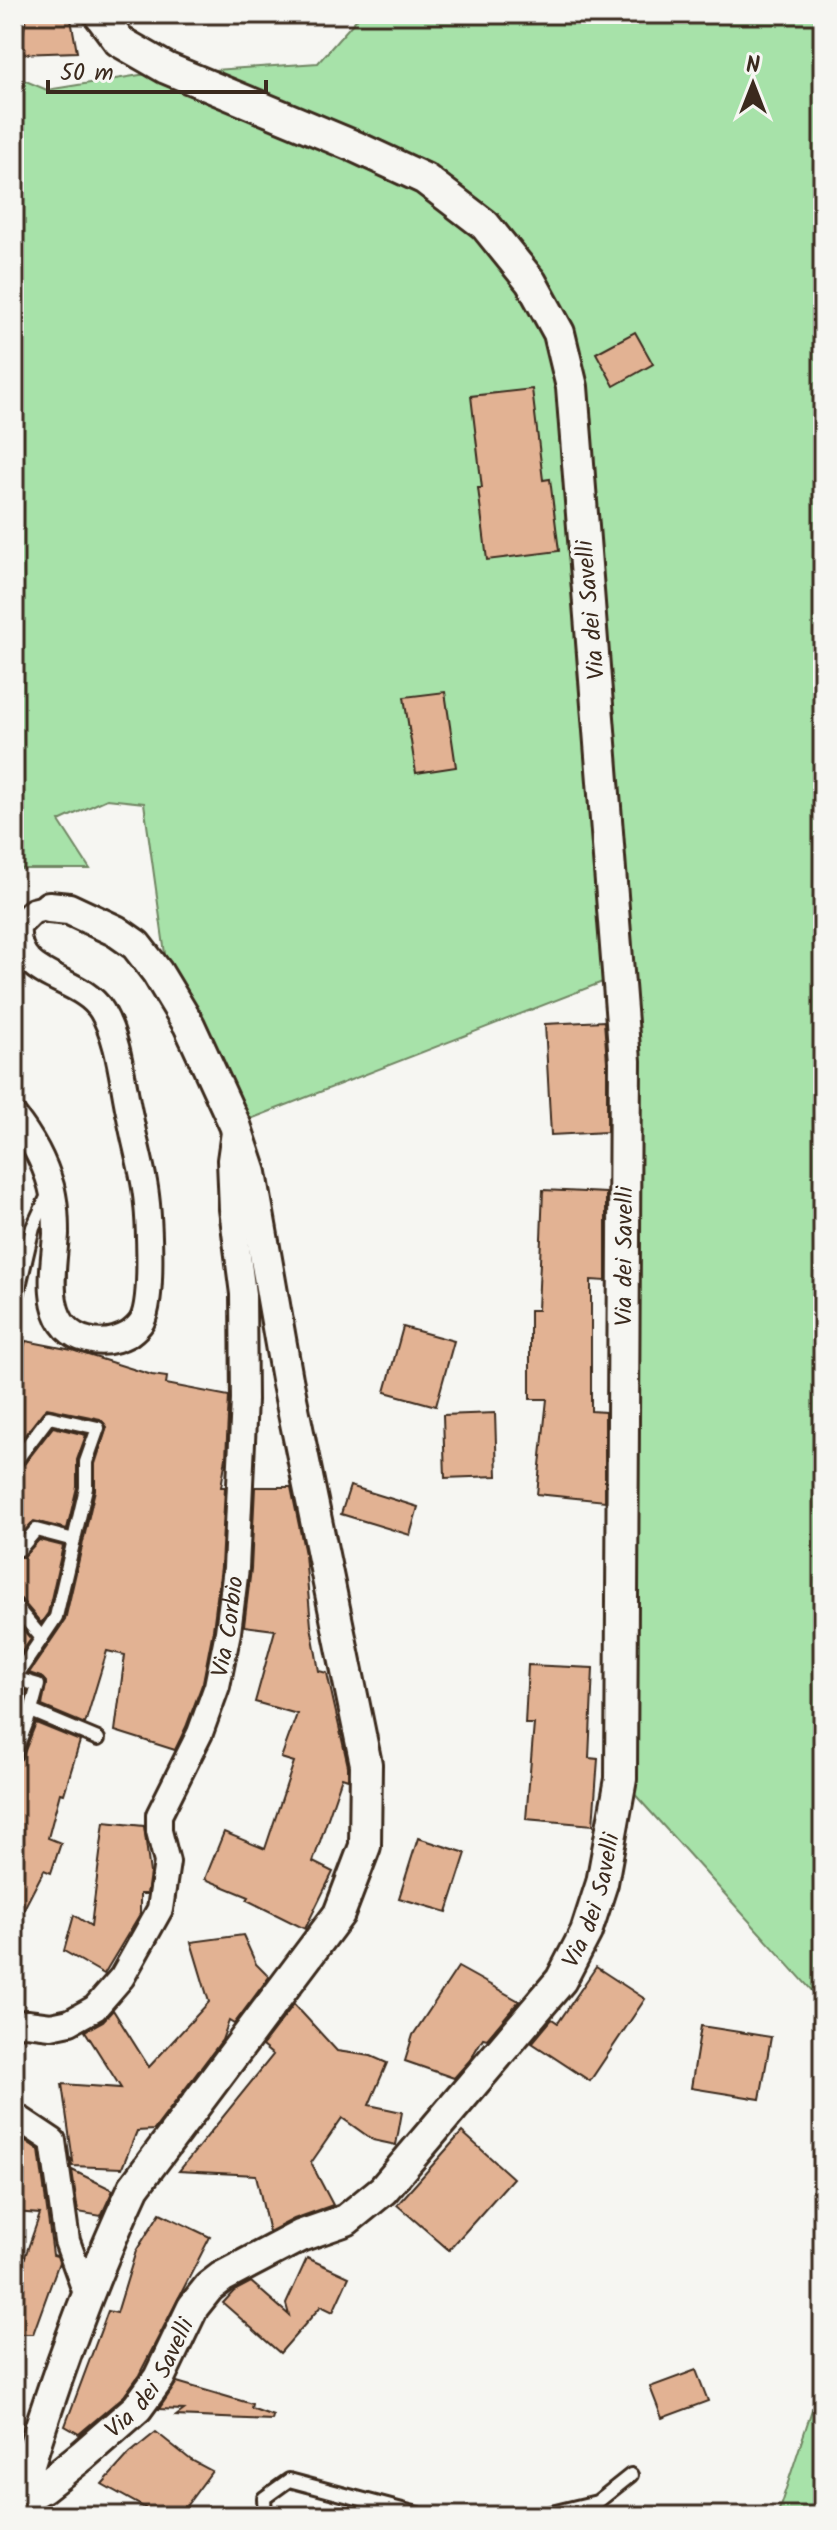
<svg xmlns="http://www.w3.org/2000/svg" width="837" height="2530" viewBox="0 0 837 2530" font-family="Kalam,sans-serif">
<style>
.green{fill:#a7e2a9;stroke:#718664;stroke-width:2}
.building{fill:#e2b293;stroke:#3b2a1e;stroke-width:2}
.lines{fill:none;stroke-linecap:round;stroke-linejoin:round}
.service-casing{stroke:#3b2a1e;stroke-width:18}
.minor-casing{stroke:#3b2a1e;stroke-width:30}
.tertiary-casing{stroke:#3b2a1e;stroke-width:36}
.service{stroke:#f6f6f2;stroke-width:12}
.minor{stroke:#f6f6f2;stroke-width:24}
.tertiary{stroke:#f6f6f2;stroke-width:30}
.labels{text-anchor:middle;stroke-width:8;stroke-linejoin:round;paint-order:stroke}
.street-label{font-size:24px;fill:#3b2a1e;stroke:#f6f6f2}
</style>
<rect width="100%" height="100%" fill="#f6f6f2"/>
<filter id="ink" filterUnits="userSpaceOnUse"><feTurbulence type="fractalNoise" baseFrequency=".0125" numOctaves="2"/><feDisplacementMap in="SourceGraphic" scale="16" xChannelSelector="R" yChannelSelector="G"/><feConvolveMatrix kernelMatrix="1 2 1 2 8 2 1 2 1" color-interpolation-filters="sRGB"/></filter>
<g filter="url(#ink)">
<!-- green -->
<g class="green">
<polygon points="361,14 823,14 823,2003 621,1779 618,976 235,1125 171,997 144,803 107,799 59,821 90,869 14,869 14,76 47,90 140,75 318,63"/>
<polygon points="823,2376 823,2516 777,2516"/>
</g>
<!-- building -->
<g class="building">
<polygon points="27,14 70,14 77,52 19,54"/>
<polygon points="635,332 653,364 614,386 596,353"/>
<polygon points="532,389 543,480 550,479 559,551 487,560 478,488 482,488 471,396"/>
<polygon points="445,692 456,767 416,773 404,697"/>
<polygon points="604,1021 607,1062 607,1132 551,1135 545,1024"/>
<polygon points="543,1190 606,1193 606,1281 591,1280 591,1411 605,1412 605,1501 537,1494 547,1399 530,1399 530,1310 538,1310"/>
<polygon points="403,1327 454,1341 436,1406 385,1392"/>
<polygon points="26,1341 72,1350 152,1375 167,1377 166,1384 229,1396 226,1458 221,1487 225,1487 221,1567 213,1630 203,1682 186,1727 175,1750 115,1731 125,1655 107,1651 85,1724 42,1706 46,1682 41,1677 29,1673 65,1620 95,1490 95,1464 107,1427 100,1419 47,1408 14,1448 14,1374"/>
<polygon points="495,1413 497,1476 445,1478 443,1415"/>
<polygon points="53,1427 86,1435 77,1460 77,1487 67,1529 34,1521 17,1539 14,1538 14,1466 20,1467 25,1463"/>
<polygon points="350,1486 418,1507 410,1535 341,1514"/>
<polygon points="255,1487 291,1487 305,1554 311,1626 319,1671 327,1673 348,1766 348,1779 342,1777 313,1862 333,1872 305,1929 247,1900 249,1897 205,1879 224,1832 265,1849 294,1762 281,1758 297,1714 255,1702 275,1630 244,1626 251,1569"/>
<polygon points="39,1540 63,1546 48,1613 41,1623 21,1599 14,1596 14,1556 23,1557"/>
<polygon points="14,1619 31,1639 14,1663"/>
<polygon points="528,1665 593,1668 589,1758 598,1759 593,1825 526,1819 534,1724 525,1724"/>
<polygon points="14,1687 27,1691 14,1730"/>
<polygon points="36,1723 80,1741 64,1794 60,1793 48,1838 61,1843 51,1873 44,1870 14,1928 14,1764 22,1758"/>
<polygon points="104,1822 144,1826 150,1873 147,1894 140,1894 140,1914 104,1974 64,1951 74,1915 91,1926"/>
<polygon points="418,1838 466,1853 447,1912 399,1898"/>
<polygon points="243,1935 256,1964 269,1977 234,2024 229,2021 222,2040 154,2130 137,2131 122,2168 72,2166 71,2159 73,2161 62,2084 121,2088 85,2031 103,2021 113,2010 149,2067 209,2002 191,1942"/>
<polygon points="458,1967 519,2001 487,2039 483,2038 470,2060 454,2078 405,2061 413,2035"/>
<polygon points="596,1967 645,1999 590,2081 532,2043 552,2019 558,2023"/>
<polygon points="294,2004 337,2051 371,2056 387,2063 369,2105 402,2112 396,2145 373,2140 342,2118 311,2163 333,2205 294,2219 269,2232 256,2175 179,2171 273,2055 262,2046"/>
<polygon points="701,2026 771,2037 760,2099 691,2088"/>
<polygon points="462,2132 513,2178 449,2250 397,2205"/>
<polygon points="14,2133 39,2150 53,2255 57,2256 59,2262 33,2334 14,2334 14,2288 40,2214 14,2212"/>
<polygon points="72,2170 113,2190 101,2216 78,2212"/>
<polygon points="160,2213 210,2237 139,2375 124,2396 79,2434 65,2426 108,2311 117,2313 136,2251"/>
<polygon points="307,2258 349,2277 333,2312 321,2306 280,2353 223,2303 234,2291 251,2282 289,2315 286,2304"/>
<polygon points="696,2370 708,2401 662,2418 650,2387"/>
<polygon points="177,2382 252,2404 251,2408 273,2416 272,2420 176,2416 184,2410 159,2409"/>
<polygon points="156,2432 191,2460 212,2471 187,2505 187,2516 146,2516 145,2508 102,2484 130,2453"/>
</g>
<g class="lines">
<!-- service casing -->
<g class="service-casing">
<g id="service">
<polyline points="14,1308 33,1227 49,1193"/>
<polyline points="14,1457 18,1458 49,1417 98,1428 86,1462 86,1488 56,1617 15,1678"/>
<polyline points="14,1547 20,1549 36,1530 74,1540"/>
<polyline points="14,1605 42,1638"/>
<polyline points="14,1678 38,1685 31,1711 14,1755"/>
<polyline points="31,1711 98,1739"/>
<polyline points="265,2516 264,2498 289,2480 425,2516"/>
<polyline points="539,2516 597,2502 631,2475"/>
</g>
</g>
<!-- minor casing -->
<g class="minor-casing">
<g id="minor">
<path d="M14,1116c16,20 30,45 37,70 4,14 5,33 5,48 -2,34 -16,95 32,106 14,4 28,1 41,-6 4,-3 10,-8 13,-13 12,-23 7,-112 2,-139 -4,-22 -10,-43 -14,-65 -8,-35 -10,-75 -28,-106 -22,-36 -89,-31 -84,-85l15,-15 16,-4"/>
<path id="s1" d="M14,2024l13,-1 24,3 19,-4 25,-14 27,-31 38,-68 7,-47 -8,-31v-16l41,-82 17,-47 11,-54 8,-64 8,-168 -1,-106 -11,-85 -2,-49 5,-35"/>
<polyline points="14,2115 53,2141 67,2241 87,2296"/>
</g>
</g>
<!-- tertiary casing -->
<g class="tertiary-casing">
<g id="tertiary">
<path id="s2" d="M49,907l20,2 47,22 20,14 21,27 32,53 46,100 16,48 36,206 79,385 -1,82 -26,68 -205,273c-48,103 -85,208 -117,316l26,-16 39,-31 55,-48 22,-30 34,-71 16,-20 13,-10 78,-41 46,-16 37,-30 178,-210 25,-48 16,-49 19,-104 4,-718 -53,-674 -13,-54 -28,-51 -46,-57 -60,-46 -69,-32 -190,-79 -47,-27 -20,-27"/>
</g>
</g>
<!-- service -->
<use href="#service" class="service"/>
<!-- minor -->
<use href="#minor" class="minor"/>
<!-- tertiary -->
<use href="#tertiary" class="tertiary"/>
</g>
</g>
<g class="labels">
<!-- street labels -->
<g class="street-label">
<text transform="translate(590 610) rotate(-95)" y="8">Via dei Savelli</text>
<text dy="8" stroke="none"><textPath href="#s2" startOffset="3294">Via dei Savelli</textPath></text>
<text dy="8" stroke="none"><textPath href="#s1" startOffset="502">Via Corbio</textPath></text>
<text dy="8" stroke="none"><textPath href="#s2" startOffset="2646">Via dei Savelli</textPath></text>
<text dy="8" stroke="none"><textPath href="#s2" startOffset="1974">Via dei Savelli</textPath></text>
</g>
</g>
<!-- margin -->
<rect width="837" height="2530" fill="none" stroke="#f6f6f2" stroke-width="48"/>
<rect x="24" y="24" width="789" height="2482" fill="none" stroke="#3b2a1e" stroke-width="3" filter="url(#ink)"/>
<!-- north arrow -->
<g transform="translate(753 84)" stroke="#f6f6f2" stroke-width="6" paint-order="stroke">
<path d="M0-6L14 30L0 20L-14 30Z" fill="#3b2a1e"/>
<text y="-12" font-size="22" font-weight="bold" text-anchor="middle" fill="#3b2a1e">N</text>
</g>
<!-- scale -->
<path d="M48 80v12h218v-12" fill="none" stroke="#3b2a1e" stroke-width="4"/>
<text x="60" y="80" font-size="24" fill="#3b2a1e" stroke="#f6f6f2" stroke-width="6" paint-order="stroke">50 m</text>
</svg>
